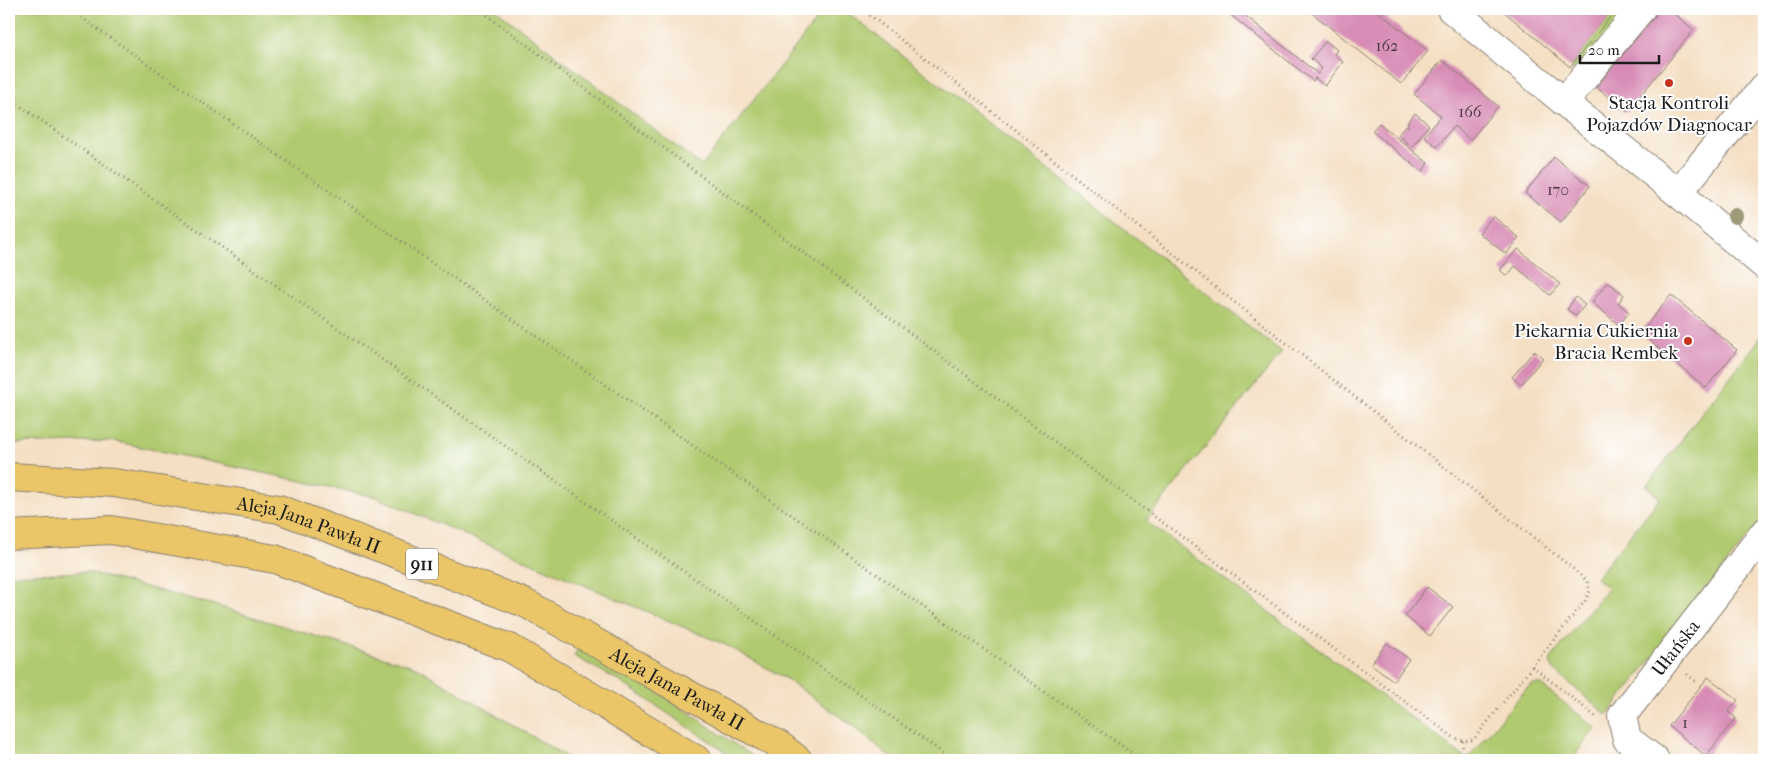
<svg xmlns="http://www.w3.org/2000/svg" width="1773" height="769" viewBox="0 0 1773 769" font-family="'IM FELL French Canon',serif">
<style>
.green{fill:#b0ca70;stroke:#667346}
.building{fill:#d78bb5}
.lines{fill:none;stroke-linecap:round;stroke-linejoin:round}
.minor-casing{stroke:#887e70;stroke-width:30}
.major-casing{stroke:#887e70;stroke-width:30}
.path{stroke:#887e70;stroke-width:3;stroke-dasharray:1 4;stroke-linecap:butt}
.minor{stroke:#fff;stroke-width:28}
.major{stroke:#ebc669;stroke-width:28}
.tree{fill:#9e9a7a}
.poi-dot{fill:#c8321e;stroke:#fff;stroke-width:2}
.labels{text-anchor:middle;stroke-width:4;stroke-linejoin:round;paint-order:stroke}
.number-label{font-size:16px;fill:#4b3842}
.shield{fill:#fff;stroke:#606060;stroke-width:1}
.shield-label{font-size:18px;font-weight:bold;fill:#1c1c1c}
.poi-label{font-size:19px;fill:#1c1c1c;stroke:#fff}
.street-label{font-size:19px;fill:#1c1c1c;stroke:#fff}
</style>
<rect width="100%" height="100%" fill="#fff"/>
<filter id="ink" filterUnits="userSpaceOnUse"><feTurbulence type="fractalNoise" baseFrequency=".02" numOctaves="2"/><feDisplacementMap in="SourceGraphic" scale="10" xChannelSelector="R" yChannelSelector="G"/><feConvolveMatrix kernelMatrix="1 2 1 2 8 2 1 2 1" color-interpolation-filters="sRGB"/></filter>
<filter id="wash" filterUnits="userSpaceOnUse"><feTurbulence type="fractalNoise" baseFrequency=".0096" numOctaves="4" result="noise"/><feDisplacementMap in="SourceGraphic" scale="20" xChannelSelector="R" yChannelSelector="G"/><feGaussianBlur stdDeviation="1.12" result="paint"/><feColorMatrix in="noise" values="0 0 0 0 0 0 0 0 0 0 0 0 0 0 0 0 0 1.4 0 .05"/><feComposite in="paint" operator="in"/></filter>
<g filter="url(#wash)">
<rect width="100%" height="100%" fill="#f4dfc3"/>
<!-- green -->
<g class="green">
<polygon points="9,9 495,9 702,166 825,9 843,9 1282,352 1146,521 1467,759 1526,689 1533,684 1540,684 1596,728 1571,760 894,760 851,724 788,680 728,646 376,497 113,441 9,444"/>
<polygon points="1617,9 1629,9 1579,72 1570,67"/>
<polygon points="1764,333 1764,517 1607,715 1553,669 1550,662 1552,657 1608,588 1596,578 1660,498 1646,486"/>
<polygon points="87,572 211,604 416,667 572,760 9,760 9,575"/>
<polygon points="580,645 651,687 758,760 736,760 714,744 616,679 574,656"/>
</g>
<g id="blocks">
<!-- building -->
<g class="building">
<polygon points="1223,9 1237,9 1318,74 1322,68 1311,59 1326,41 1337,50 1334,54 1343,62 1325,86 1315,78 1313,81"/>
<polygon points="1307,9 1375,9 1428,51 1401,84"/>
<polygon points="1501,9 1617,9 1570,67"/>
<polygon points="1661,9 1668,9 1694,30 1627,112 1596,87"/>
<polygon points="1442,60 1498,106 1470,140 1454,126 1437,147 1424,136 1441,116 1414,94"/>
<polygon points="1415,113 1429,125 1412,147 1398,135 1406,125 1408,127 1409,125 1407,123"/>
<polygon points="1379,123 1428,163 1422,172 1372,131"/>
<polygon points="1554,157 1590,186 1561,222 1525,193"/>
<polygon points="1493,216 1519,238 1506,254 1479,233"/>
<polygon points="1518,249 1560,284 1550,295 1515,266 1507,276 1500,270"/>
<polygon points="1608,282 1624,295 1618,303 1629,312 1619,325 1592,302"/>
<polygon points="1671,295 1737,350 1706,388 1640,333"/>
<polygon points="1576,297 1585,305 1576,316 1567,309"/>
<polygon points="1534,351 1543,358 1521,385 1512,377"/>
<polygon points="1427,587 1453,607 1430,636 1405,616"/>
<polygon points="1387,643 1409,659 1394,681 1371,664"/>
<polygon points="1708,677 1738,700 1728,712 1736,718 1706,756 1669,726"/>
</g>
</g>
</g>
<g filter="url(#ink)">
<use href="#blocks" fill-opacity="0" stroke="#887e70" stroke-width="1"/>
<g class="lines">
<!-- minor casing -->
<g class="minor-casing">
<g id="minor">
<polyline points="1451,9 1580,115 1678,193 1764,265"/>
<polyline points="1564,102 1641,9"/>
<polyline points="1678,193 1764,87"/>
<path id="s1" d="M1655,760l-28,-21 -5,-23 142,-183"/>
</g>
</g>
<!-- major casing -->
<g class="major-casing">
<g id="major">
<path id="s2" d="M9,477l105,6 165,26 246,94 254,142 19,15"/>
<polyline points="9,535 111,530 275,559 510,648 697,760"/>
</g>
</g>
<!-- path -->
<g class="path">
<polyline points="69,9 1142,760"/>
<polyline points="479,9 1151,514 1453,737 1463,741 1473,740 1585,601 1590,591 1587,581 1571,567 862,9"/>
<polyline points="9,98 953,760"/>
<polyline points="1532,666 1596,717"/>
<polyline points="1687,674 1696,682"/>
<polyline points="1457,760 1462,755 1463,741"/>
</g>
<!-- minor -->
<use href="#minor" class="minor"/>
<!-- major -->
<use href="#major" class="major"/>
</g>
<!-- trees -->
<circle class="tree" cx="1735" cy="216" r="8"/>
</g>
<!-- markers -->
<g class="poi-dot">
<circle cx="1669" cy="83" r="5"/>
<circle cx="1688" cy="341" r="5"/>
</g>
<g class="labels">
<!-- number labels -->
<g class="number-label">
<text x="1387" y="51">162</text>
<text x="1470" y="117">166</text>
<text x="1558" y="195">170</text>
<text x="1685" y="728">1</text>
</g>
<!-- shield labels -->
<rect class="shield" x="406" y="548.5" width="32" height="31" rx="4"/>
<g class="shield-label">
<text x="422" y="570">911</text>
</g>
<!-- poi labels -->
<g class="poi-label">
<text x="1669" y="109">Stacja Kontroli<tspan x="1669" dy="22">Pojazdów Diagnocar</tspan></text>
<text x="1678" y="337" text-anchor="end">Piekarnia Cukiernia<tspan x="1678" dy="22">Bracia Rembek</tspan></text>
</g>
<!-- street labels -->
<g class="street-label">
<text dy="7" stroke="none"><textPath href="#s2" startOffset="305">Aleja Jana Pawła II</textPath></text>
<text dy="7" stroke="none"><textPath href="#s1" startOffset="145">Ułańska</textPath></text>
<text dy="7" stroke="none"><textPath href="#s2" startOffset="710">Aleja Jana Pawła II</textPath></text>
</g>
</g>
<!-- margin -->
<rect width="1773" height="769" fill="none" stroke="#fff" stroke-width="30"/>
<!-- scale -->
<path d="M1580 55v8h79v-8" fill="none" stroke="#1c1c1c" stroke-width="2.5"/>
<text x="1588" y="55" font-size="15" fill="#1c1c1c" stroke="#ffffff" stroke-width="4" paint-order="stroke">20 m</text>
</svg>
